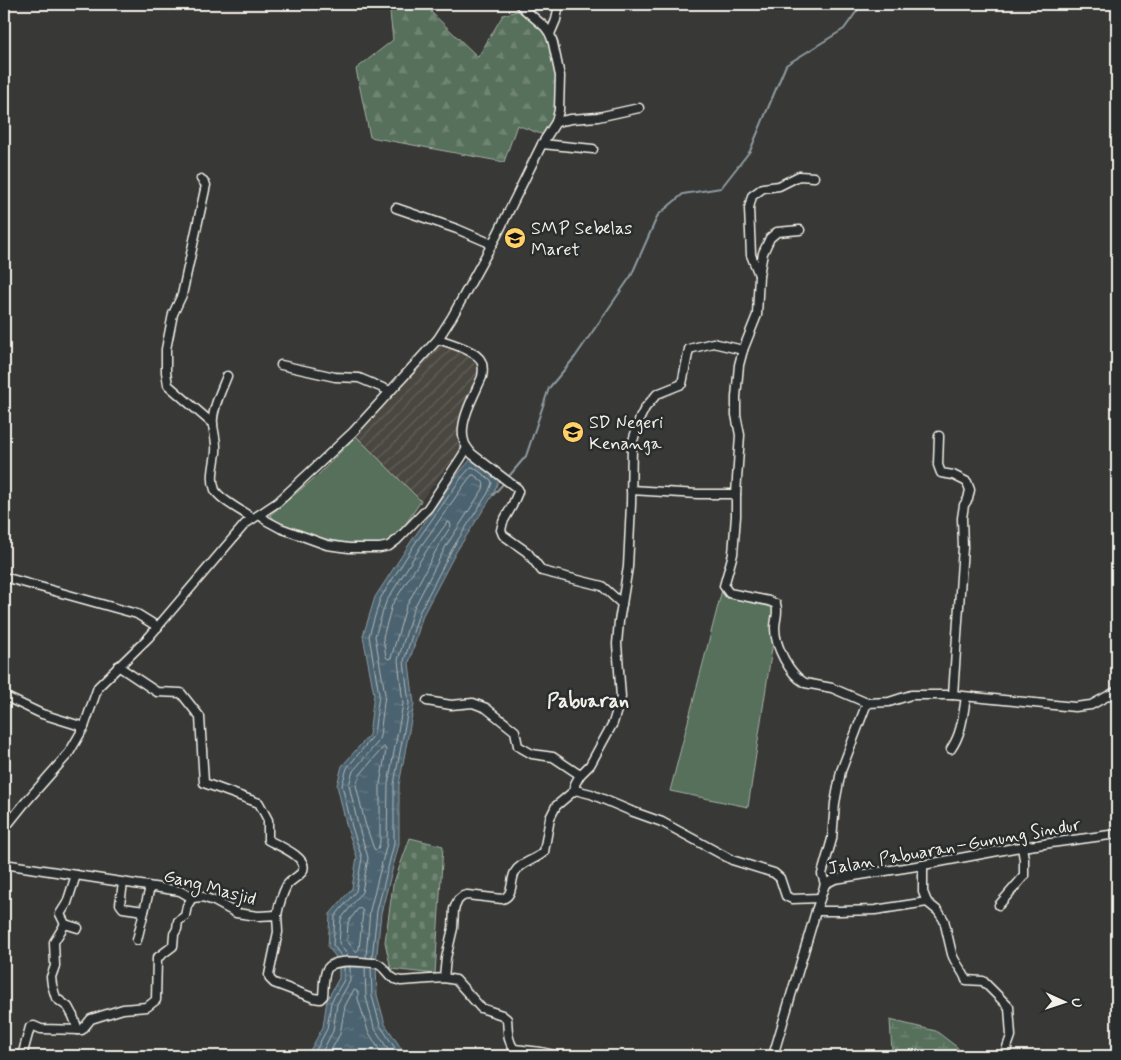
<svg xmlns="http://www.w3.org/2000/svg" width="1121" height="1060" viewBox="0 0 1121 1060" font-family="Mynerve,sans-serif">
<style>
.industrial{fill:url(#industrial-furrows)}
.green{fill:#576f5c;stroke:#a6b0a2}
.forest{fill:url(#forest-firs);stroke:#a6b0a2}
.wetland{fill:url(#wetland-marsh);stroke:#a6b0a2}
.cemetery{fill:url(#cemetery-stones);stroke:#a6b0a2}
.water{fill:url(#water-ripples);stroke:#8f9ca0}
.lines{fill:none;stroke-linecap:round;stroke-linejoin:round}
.shore{stroke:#b1b8b8;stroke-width:1}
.stream{stroke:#8f9ca0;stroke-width:2}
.minor-casing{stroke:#f4f1e8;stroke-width:11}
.minor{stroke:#2a2d2e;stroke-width:8}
.labels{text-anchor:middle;stroke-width:5;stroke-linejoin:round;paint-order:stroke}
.poi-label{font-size:18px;fill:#f4f1e8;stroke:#2a2d2e;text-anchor:start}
.street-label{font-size:18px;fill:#f4f1e8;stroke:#2a2d2e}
.quarter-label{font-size:20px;font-weight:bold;fill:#f4f1e8;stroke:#2a2d2e}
</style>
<defs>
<pattern id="industrial-furrows" width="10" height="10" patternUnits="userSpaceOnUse" patternTransform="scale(1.25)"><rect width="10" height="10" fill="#494641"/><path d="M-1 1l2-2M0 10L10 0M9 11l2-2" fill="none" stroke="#64615c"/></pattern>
<pattern id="forest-firs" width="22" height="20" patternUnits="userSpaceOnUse" patternTransform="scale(1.25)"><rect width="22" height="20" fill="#576f5c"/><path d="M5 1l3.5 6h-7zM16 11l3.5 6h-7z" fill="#708473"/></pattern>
<pattern id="wetland-marsh" width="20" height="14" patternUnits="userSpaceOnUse" patternTransform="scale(1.25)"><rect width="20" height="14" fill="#576f5c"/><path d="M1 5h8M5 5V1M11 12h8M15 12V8" fill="none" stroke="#708473"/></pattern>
<pattern id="cemetery-stones" width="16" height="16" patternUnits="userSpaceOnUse" patternTransform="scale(1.25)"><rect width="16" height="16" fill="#576f5c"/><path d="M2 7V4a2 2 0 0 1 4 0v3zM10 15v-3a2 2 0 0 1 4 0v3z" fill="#708473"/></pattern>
<pattern id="water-ripples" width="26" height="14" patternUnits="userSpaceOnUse" patternTransform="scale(1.25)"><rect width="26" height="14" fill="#4c6370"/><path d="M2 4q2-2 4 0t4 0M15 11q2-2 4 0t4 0" fill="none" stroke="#667a84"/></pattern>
</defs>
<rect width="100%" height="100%" fill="#383837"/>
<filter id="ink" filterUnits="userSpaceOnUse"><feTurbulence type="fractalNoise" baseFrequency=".02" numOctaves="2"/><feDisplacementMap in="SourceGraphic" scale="10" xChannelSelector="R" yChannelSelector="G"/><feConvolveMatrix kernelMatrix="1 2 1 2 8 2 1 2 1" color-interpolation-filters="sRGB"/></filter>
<g filter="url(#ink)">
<!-- industrial -->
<polygon class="industrial" points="438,343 474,359 478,365 479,372 461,423 460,439 462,447 421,501 356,436"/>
<!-- green -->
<g class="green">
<polygon points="356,436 421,501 401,531 387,543 359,546 321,538 277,522 270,515 318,475"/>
<polygon points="722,590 779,602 748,807 670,791"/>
</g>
<!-- forest -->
<polygon class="forest" points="389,4 435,4 431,12 478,57 503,15 521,10 548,35 562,103 549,137 517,125 504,162 370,137 356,69 393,40"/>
<!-- wetland -->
<polygon class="wetland" points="890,1020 936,1031 957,1047 963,1056 902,1056 892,1052"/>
<!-- cemetery -->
<polygon class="cemetery" points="410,838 443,846 435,974 391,969 385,942 393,885"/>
<!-- water -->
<polygon class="water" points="471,459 499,479 493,495 456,552 423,615 409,663 414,704 399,785 399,844 381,913 376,963 377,995 385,1024 405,1054 404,1056 307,1056 323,1027 327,1000 339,978 339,961 328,947 330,914 352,888 357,857 347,828 337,785 342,766 369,735 374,694 363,636 375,597 412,540 458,474"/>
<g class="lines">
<!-- shore -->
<g class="shore">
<polygon points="448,522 450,523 451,526 440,543 406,607 391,658 388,659 386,657 383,637 392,605 427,550"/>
<polygon points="384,747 386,750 380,784 380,842 378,849 376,850 374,849 365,823 356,785 360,775"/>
<polygon points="361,909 363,911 359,949 356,952 347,941 348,922 358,909"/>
<polyline points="342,957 333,945 335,916 356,891 362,858 352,827 342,785 347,768 374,735 379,694 369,636 380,599 416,542 462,477 471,467 473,467 491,480 492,483 488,493 452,549 419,613 404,661 409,704 394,784 394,844 377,911 372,958"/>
<polyline points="349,957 339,943 341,919 362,892 368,858 367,854 358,825 349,785 353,771 378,742 380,736 385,694 375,636 386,602 421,546 467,481 472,475 474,475 484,483 483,489 446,546 413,610 398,660 403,704 388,784 387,843 370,910 366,957"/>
<polyline points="365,967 366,997 374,1027 392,1056"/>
<polyline points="371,968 372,996 380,1025 400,1056"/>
<polyline points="313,1056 327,1029 331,1002 344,980 344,967"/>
<polyline points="320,1056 333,1031 337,1004 350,981 350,967"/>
<polyline points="328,1056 340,1034 345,1006 353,991 355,990 358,992 358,999 368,1031 383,1056"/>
</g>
<!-- stream -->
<g class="stream">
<polyline points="4,9 11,4"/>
<polyline points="510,475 526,456 549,388 575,357 631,276 658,215 683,194 721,188 750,151 786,65 844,29 862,4"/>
<polyline points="493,495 503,484"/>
</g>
<!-- minor casing -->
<g class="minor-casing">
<g id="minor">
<polyline points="550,34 556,20 559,4"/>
<polyline points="556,122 571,119 598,117 639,108"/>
<polyline points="542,144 593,149"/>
<polyline points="201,179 206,185 182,295 173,314 166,349 166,372 168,385 213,424"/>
<polyline points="396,208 457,229 492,244"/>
<path d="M800,230l-23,2 -7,6 -7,15 -4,22 -2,40 -14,35 -4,15 -3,32v18l4,20 -4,59v22l-3,38 -9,32 5,7 40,8 7,3c3,9 -1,15 -1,24 0,18 14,46 30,55l27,5 35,15 22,-1 22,-7h42l10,-148 -1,-29 2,-13 4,-6 2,-9 -3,-8 -14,-7 -12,-2 -3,-8 1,-29"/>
<polyline points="759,275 751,255 749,208 752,196 763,188 779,186 799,176 814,177"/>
<path d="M438,339c11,4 38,11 43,22 2,4 2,11 1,16 -7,17 -24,45 -18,64 1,5 5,9 8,13l46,35v3l-6,14 -9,16 -2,8 2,5 24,17 15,19 60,15 20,18 -3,17 -2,23 4,53 -8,26 -23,42 -10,10 -5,9v6l-19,16 -6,12 -6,34c-8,8 -23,10 -29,20 -5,9 -1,24 -13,27l-35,-4 -4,1 -5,4 -4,9 -1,19 -7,30 -2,20"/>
<polyline points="281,365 335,377 359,378 390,391"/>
<path d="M227,376c-5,13 -16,35 -14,49 1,9 4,17 3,27 -1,12 -6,26 -1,38 4,9 29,22 37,28"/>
<polyline points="631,490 698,494 736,494"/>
<polyline points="260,515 267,521 280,528 327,545 349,548 380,548 389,546 397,540 428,508 461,458 467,448"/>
<polyline points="4,577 137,614 158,627"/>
<polyline points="622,604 628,567 631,504 632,444 640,418 645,408 657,394 682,384 689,349 713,343 743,350"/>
<path d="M118,666l39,26 24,1 19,24 4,66 55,20 9,17v20c9,5 43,18 34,32 -4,5 -11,8 -15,13 -5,9 -8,20 -10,30"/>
<polyline points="953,695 1075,707 1091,705 1117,691"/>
<polyline points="4,696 42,714 84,727"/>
<polyline points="427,701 451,705 473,703 486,708 515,731 518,746 532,754 553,757 580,775"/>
<path d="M951,749c11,-16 12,-34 15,-52"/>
<polyline points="575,790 591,794 631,811 662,822 732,860 774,873 780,878 786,896 792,899 820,898"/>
<polyline points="4,829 24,804 69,753 84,727 98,687 149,637 245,524 278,502 353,432 438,339 452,317 497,235 542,144 556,122 559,110 560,76 553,43 550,34 545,27 524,9 519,4"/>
<path d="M4,864l176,27 12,7 11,-1 11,4 22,12 22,3 19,-1 1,17 -9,43 1,4 4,4 40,15 6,1 3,-3c1,-8 0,-20 4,-27 7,-12 37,-6 49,-6 12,5 10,15 25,18l43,-3 12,2 25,28 21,7 5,4c1,10 0,21 7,30l27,3 18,4"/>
<path d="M923,865v27l4,10 11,9 6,9 8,34c3,10 11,16 14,26l17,1 26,26 2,29 -7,20"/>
<polyline points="76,875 67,903 60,914 65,924 78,928"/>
<polyline points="123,883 120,904 123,908 144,911"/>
<polyline points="825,884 822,874 832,839 835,803 841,771 867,703"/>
<polyline points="999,905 1024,876 1024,859 1022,847"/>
<polyline points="816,911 840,911 875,910 927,902"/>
<polyline points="65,924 54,942 55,966 51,977 52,985 56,998 68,1007 73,1016 78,1030"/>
<polyline points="137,940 150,887"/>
<polyline points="22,1056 30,1027 34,1026 41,1029 82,1030 91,1019 123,1009 147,1007 156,1000 157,958 173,946 174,934 177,929 178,921 185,916 187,906 192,898"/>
<polyline points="773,1056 816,911 825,884 835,879 923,865 1014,848 1117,834"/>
</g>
</g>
<!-- minor -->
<use href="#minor" class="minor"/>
</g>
</g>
<!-- icons -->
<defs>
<g id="school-disc" transform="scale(1.125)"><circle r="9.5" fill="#ffd166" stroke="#2a2d2e"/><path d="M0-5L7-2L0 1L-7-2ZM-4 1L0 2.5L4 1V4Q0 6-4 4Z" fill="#111"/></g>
</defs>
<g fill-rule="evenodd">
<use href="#school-disc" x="515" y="238"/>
<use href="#school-disc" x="573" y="432"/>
</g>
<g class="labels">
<!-- poi labels -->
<g class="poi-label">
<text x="531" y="234">SMP Sebelas<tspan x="531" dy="21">Maret</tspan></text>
<text x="589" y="428">SD Negeri<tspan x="589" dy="21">Kenanga</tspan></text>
</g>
<!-- street labels -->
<g class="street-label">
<text transform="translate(954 846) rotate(-10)" y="6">Jalan Pabuaran–Gunung Sindur</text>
<text transform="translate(210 887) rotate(15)" y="6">Gang Masjid</text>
</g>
<!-- quarter labels -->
<g class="quarter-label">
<text x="588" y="707">Pabuaran</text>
</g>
</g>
<!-- margin -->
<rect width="1121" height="1060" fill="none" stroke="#2a2d2e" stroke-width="20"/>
<rect x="10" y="10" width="1101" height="1040" fill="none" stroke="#f4f1e8" stroke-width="2" filter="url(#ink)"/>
<!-- north arrow -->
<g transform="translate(1064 1002) rotate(93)" stroke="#2a2d2e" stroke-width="4" paint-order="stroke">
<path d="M0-4L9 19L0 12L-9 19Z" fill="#f4f1e8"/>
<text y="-8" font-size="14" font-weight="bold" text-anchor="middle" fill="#f4f1e8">U</text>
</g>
</svg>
